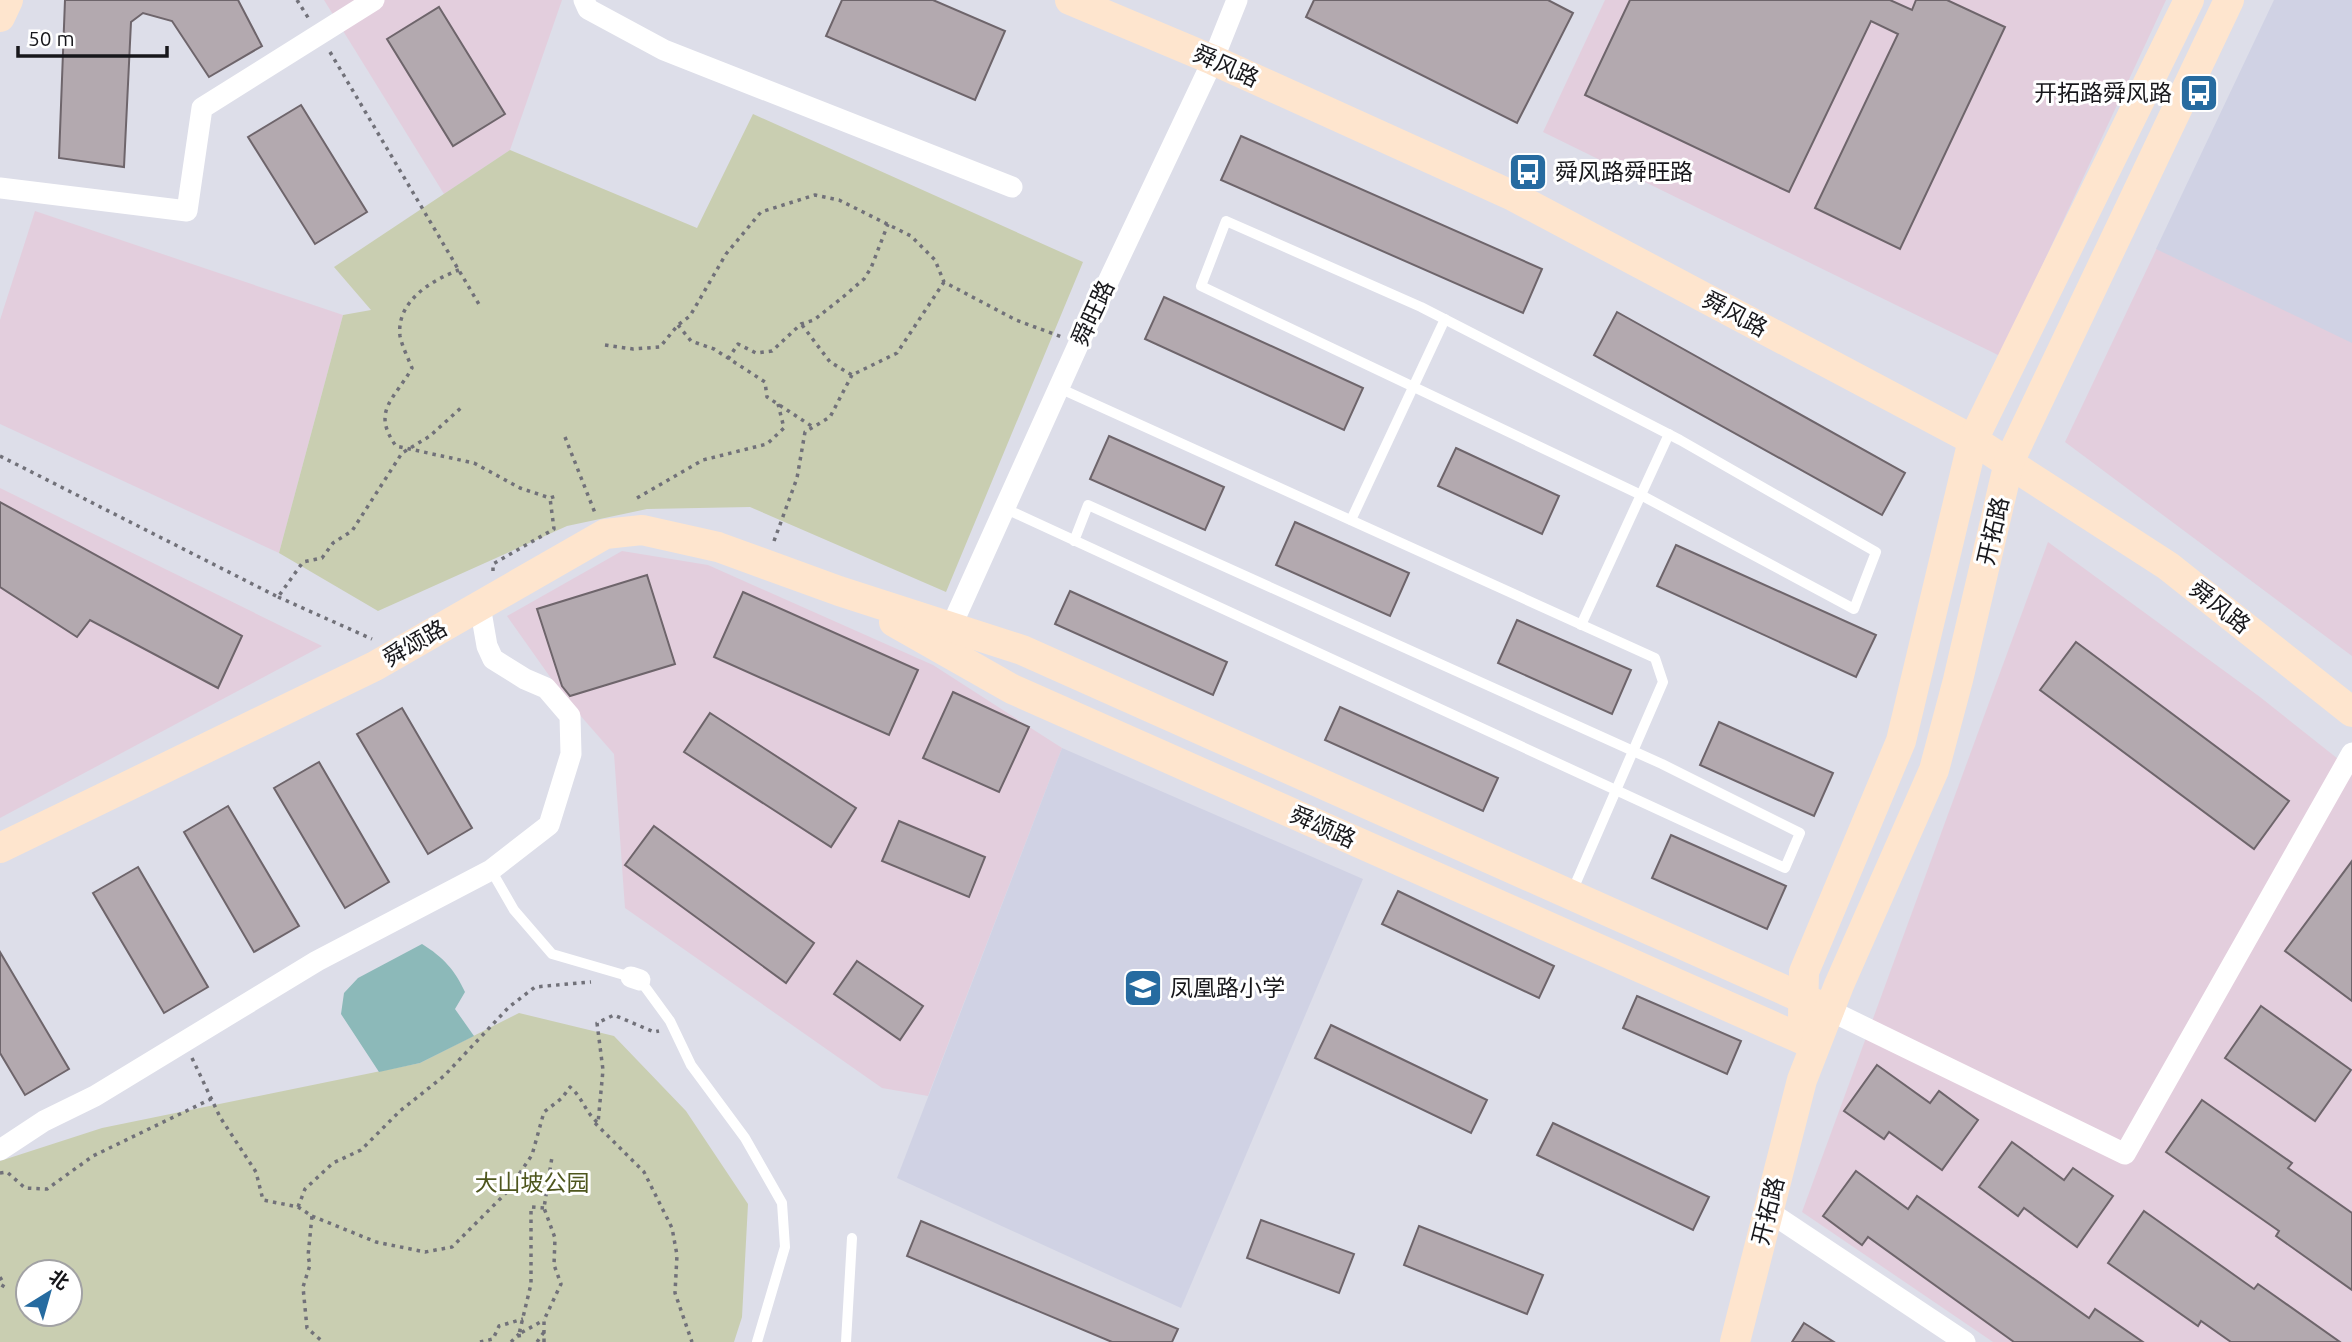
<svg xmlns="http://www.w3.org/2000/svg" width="2352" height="1342" viewBox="0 0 2352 1342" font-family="Ubuntu,'Noto Sans SC',sans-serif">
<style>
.commercial{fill:#e3cedd}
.built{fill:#d0d2e4}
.green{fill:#c9ceb1;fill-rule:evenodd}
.water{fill:#8cb9b9}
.building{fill:#b3a9af;stroke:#6e656b;stroke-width:2}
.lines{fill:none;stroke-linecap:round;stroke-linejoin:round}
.path{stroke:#717179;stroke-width:3.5;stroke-dasharray:3.5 5;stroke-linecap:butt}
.lane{stroke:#fff;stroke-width:10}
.street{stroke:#fff;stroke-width:21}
.secondary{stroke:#fee5ce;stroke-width:30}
.labels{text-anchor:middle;stroke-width:6;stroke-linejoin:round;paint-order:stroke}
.street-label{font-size:23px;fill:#17171b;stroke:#fff}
.poi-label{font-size:23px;fill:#17171b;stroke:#fff;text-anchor:start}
.park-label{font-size:23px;fill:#4e561e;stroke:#fff}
</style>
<rect width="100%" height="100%" fill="#dddee9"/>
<!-- commercial -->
<g class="commercial">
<polygon points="324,0 562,0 510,150 444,194"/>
<polygon points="1605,0 2166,0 2000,356 1543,132"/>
<polygon points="35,211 343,315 279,553 0,424 0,320"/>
<polygon points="2157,248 2352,342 2352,656 2065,442"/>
<polygon points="0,488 322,646 0,818"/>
<polygon points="2048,542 2260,697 2352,770 2352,1342 1993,1342 1802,1212"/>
<polygon points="622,551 708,565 933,665 1062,748 928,1096 882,1088 625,908 614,754 565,698 507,616"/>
</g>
<!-- built -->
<g class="built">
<polygon points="2274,0 2352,0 2352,343 2156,249"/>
<polygon points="1062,748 1363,879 1181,1308 897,1178"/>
</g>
<!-- green -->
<g class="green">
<polygon points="753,114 1083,262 946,592 750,507 647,509 567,526 378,611 279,553 343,315 371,310 334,267 510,150 697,228"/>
<path d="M519,1013l95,23 72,75 62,93 -6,113 -8,25h-734v-181l102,-33 318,-65zM28,1272h42v42h-42z"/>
</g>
<!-- water -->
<path class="water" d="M422,944c21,13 33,26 43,48l-10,17 19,27 -54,27 -41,9 -38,-58 3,-21 14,-15z"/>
<!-- building -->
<g class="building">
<polygon points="65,0 238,0 262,46 209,77 172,21 143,13 131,22 124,167 59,158"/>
<polygon points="842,0 933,0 1005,31 975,100 826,36"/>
<polygon points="1314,0 1548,0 1573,13 1517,123 1306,17"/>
<polygon points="1630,0 1890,0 1912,10 1916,0 1947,0 2005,27 1900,249 1815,208 1898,34 1871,21 1789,192 1585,95"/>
<polygon points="439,7 505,114 453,146 387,39"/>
<polygon points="301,105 367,212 315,244 248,137"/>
<polygon points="1241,136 1542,269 1523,313 1221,180"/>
<polygon points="1164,297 1363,388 1344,430 1145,339"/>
<polygon points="1617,312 1905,473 1882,515 1594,355"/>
<polygon points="1109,436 1224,487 1205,530 1090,479"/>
<polygon points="1456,448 1559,496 1542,534 1438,486"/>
<polygon points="0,502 242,636 218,688 90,620 77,637 0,587"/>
<polygon points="1295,522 1409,573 1390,616 1276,565"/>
<polygon points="1676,545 1876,635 1856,677 1657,586"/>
<polygon points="647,575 675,664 570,696 562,686 537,609"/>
<polygon points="1070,591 1227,662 1213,695 1055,624"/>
<polygon points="743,592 918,670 889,735 714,657"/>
<polygon points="1517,620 1631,670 1612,714 1498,663"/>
<polygon points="2076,642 2289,801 2254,849 2040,690"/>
<polygon points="953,692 1029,727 999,792 923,758"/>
<polygon points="1340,707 1498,778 1483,811 1325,740"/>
<polygon points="402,708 472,828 428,854 357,734"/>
<polygon points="710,713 856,808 831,847 684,752"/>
<polygon points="1719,722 1833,773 1814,816 1700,765"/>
<polygon points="319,762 389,882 345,908 274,788"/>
<polygon points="228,806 299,926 254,952 184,832"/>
<polygon points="899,821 985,857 969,897 882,861"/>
<polygon points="654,826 814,943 786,983 625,865"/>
<polygon points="1671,835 1786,886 1767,929 1652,878"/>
<polygon points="2352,861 2352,1001 2285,951"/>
<polygon points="138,867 208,987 164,1013 93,893"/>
<polygon points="1398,891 1554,966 1539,998 1382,924"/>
<polygon points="0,952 69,1069 25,1095 0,1053"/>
<polygon points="857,961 923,1006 900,1040 834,994"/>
<polygon points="1637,996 1741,1041 1727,1074 1623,1028"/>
<polygon points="2261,1006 2351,1070 2315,1121 2225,1058"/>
<polygon points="1331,1025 1487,1100 1471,1133 1315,1058"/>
<polygon points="1877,1065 1930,1103 1939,1091 1978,1120 1942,1170 1889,1132 1884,1139 1844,1111"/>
<polygon points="2202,1100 2292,1163 2288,1168 2352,1213 2352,1290 2276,1236 2279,1231 2166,1152"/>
<polygon points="1553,1123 1709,1197 1693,1230 1537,1155"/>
<polygon points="2012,1142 2064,1180 2073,1168 2113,1196 2077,1247 2024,1208 2018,1216 1979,1187"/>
<polygon points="1856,1171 1908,1209 1917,1196 2089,1318 2095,1309 2143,1342 2014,1342 1868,1237 1862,1245 1823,1216"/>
<polygon points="2144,1211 2254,1289 2258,1284 2340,1342 2231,1342 2201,1321 2198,1326 2108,1263"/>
<polygon points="1261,1220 1354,1254 1339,1293 1247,1258"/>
<polygon points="921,1221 1178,1329 1172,1342 1112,1342 907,1256"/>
<polygon points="1419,1226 1543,1275 1527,1314 1404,1265"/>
<polygon points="1804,1323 1834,1342 1792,1342"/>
</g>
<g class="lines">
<!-- path -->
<g class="path">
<polyline points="297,0 309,19"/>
<polyline points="330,52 480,306"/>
<path d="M459,270c-27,10 -63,31 -59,66 2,10 8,22 12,32 -18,32 -41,43 -16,78l78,17 46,25 30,10 6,-2"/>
<polyline points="678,325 691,341 714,349 765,382 767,397 813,427"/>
<polyline points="802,325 830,362 852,375 897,353 944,282"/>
<polyline points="605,345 633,349 660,347 678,325 690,316 726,254 761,212 815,195 839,200 911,236 935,260 944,282 1016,320 1062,337"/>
<polyline points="728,359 738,344 756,353 772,351 801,324 814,320 843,297 864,279 871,268 888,224"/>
<polyline points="565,437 595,513"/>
<polyline points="0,456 278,597 303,562 322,558 333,543 352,531 402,453 430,436 463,406"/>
<polyline points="637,498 703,460 767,444 784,428 778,404"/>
<polyline points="774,541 797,478 805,432 830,417 852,375"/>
<polyline points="493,571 493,564 554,529 550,498"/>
<polyline points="278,597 372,639"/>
<polyline points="192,1058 220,1117 256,1172 263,1200 298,1207 312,1216 308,1256 310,1265 303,1287 307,1328 323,1342"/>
<polyline points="595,1123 644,1172 672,1228 677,1255 675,1293 692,1342"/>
<polyline points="0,1173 7,1172 25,1188 47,1189 93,1156 213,1098"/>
<polyline points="298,1207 305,1189 333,1163 361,1150 400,1111 444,1076 509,1007 535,987 591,982"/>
<polyline points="544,1208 531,1207 531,1284 519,1334 544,1320"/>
<path d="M312,1216l64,26 49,10 27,-5 55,-55 25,-37 12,-43 18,-14 8,-11c13,11 15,25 28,36l5,-53 -6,-47 17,-8 40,17 5,-1"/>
<polyline points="0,1277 4,1284 0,1291"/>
<polyline points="519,1334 520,1342"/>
<polyline points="480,1342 493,1339 499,1326 523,1319"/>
<polyline points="511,1342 519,1334"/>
<polyline points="537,1342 544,1332"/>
<polyline points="544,1342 544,1320 561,1284 554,1265 555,1238 544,1208 552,1157"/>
</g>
<!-- lane -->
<g class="lane">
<polygon points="1226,221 1421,307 1680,440 1876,552 1854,609 1639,494 1201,286"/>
<polyline points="1059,388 1655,658 1663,682 1571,894"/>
<polyline points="1004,508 1785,868 1800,833 1662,764 1088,505 1074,541"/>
<polyline points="1351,520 1445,319"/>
<polyline points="1581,625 1669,434"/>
<polyline points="491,870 514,910 552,954 631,977"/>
<polyline points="640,980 670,1021 691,1065 745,1138 782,1203 785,1247 757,1342"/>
<polyline points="846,1342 852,1238"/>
</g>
<!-- street -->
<g class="street">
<polyline points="584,0 588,9 664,50 1012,187"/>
<polyline points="0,188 187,211 202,108 374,0"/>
<polyline points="951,627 1079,343 1213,60 1237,0"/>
<polyline points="631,977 640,980"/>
<polyline points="1829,1010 2125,1154 2352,753"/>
<polyline points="0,1150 44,1121 95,1096 317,961 491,870 549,825 571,754 570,716 546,688 525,679 493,659 487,646 480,606"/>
<polyline points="1768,1211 1965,1342"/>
</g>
<!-- secondary -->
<g class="secondary">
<polyline points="1070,0 1213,60 1511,195 1973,440 2168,566 2352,712"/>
<polyline points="0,17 8,0"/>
<polyline points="894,622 1012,689 1815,1045"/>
<polyline points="0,848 375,666 605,534 642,530 718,547 839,591 1022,650 1829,1010"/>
<polyline points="1803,1017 1804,972 1901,741 1973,440 2189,0"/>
<polyline points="1735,1342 1802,1080 1839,985 1934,770 1958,680 2009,462 2229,0"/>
</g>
</g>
<!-- icons -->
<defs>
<g id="bus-square" transform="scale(2.0125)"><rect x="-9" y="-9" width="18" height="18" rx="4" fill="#266ba0" stroke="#fff"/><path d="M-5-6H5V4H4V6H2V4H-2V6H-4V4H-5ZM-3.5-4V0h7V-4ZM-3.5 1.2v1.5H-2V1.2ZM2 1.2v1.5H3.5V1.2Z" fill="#fff"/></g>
<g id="school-square" transform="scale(2.0125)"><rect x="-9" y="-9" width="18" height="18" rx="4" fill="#266ba0" stroke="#fff"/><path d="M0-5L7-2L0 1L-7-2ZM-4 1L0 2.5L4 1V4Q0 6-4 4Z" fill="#fff"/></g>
</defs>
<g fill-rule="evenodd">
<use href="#bus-square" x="2199" y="93"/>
<use href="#bus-square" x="1528" y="172"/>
<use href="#school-square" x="1143" y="988"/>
</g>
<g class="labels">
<!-- street labels -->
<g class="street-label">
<text transform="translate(1226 66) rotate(24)" y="8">舜风路</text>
<text transform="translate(1093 313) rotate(-65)" y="8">舜旺路</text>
<text transform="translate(1735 314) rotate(28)" y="8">舜风路</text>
<text transform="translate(1993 531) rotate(-77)" y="8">开拓路</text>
<text transform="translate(2220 607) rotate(38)" y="8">舜风路</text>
<text transform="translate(415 643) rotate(-30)" y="8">舜颂路</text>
<text transform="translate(1323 827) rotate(24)" y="8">舜颂路</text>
<text transform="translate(1768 1211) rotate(-76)" y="8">开拓路</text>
</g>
<!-- poi labels -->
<g class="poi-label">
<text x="2172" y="101" text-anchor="end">开拓路舜风路</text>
<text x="1555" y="180">舜风路舜旺路</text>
<text x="1170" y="996">凤凰路小学</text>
</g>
<!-- park labels -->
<g class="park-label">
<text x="532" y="1191">大山坡公园</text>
</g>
</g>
<!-- north arrow -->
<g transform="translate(49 1293) rotate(37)"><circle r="33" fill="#ffffff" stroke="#a2a2a4" stroke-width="2"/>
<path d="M0-5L12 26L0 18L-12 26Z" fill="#266ba0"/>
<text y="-10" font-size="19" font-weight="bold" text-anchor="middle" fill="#17171b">北</text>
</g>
<!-- scale -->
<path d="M18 46v10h149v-10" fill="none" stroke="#17171b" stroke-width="3.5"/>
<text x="28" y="46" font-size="21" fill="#17171b" stroke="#ffffff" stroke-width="5" paint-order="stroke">50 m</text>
</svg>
